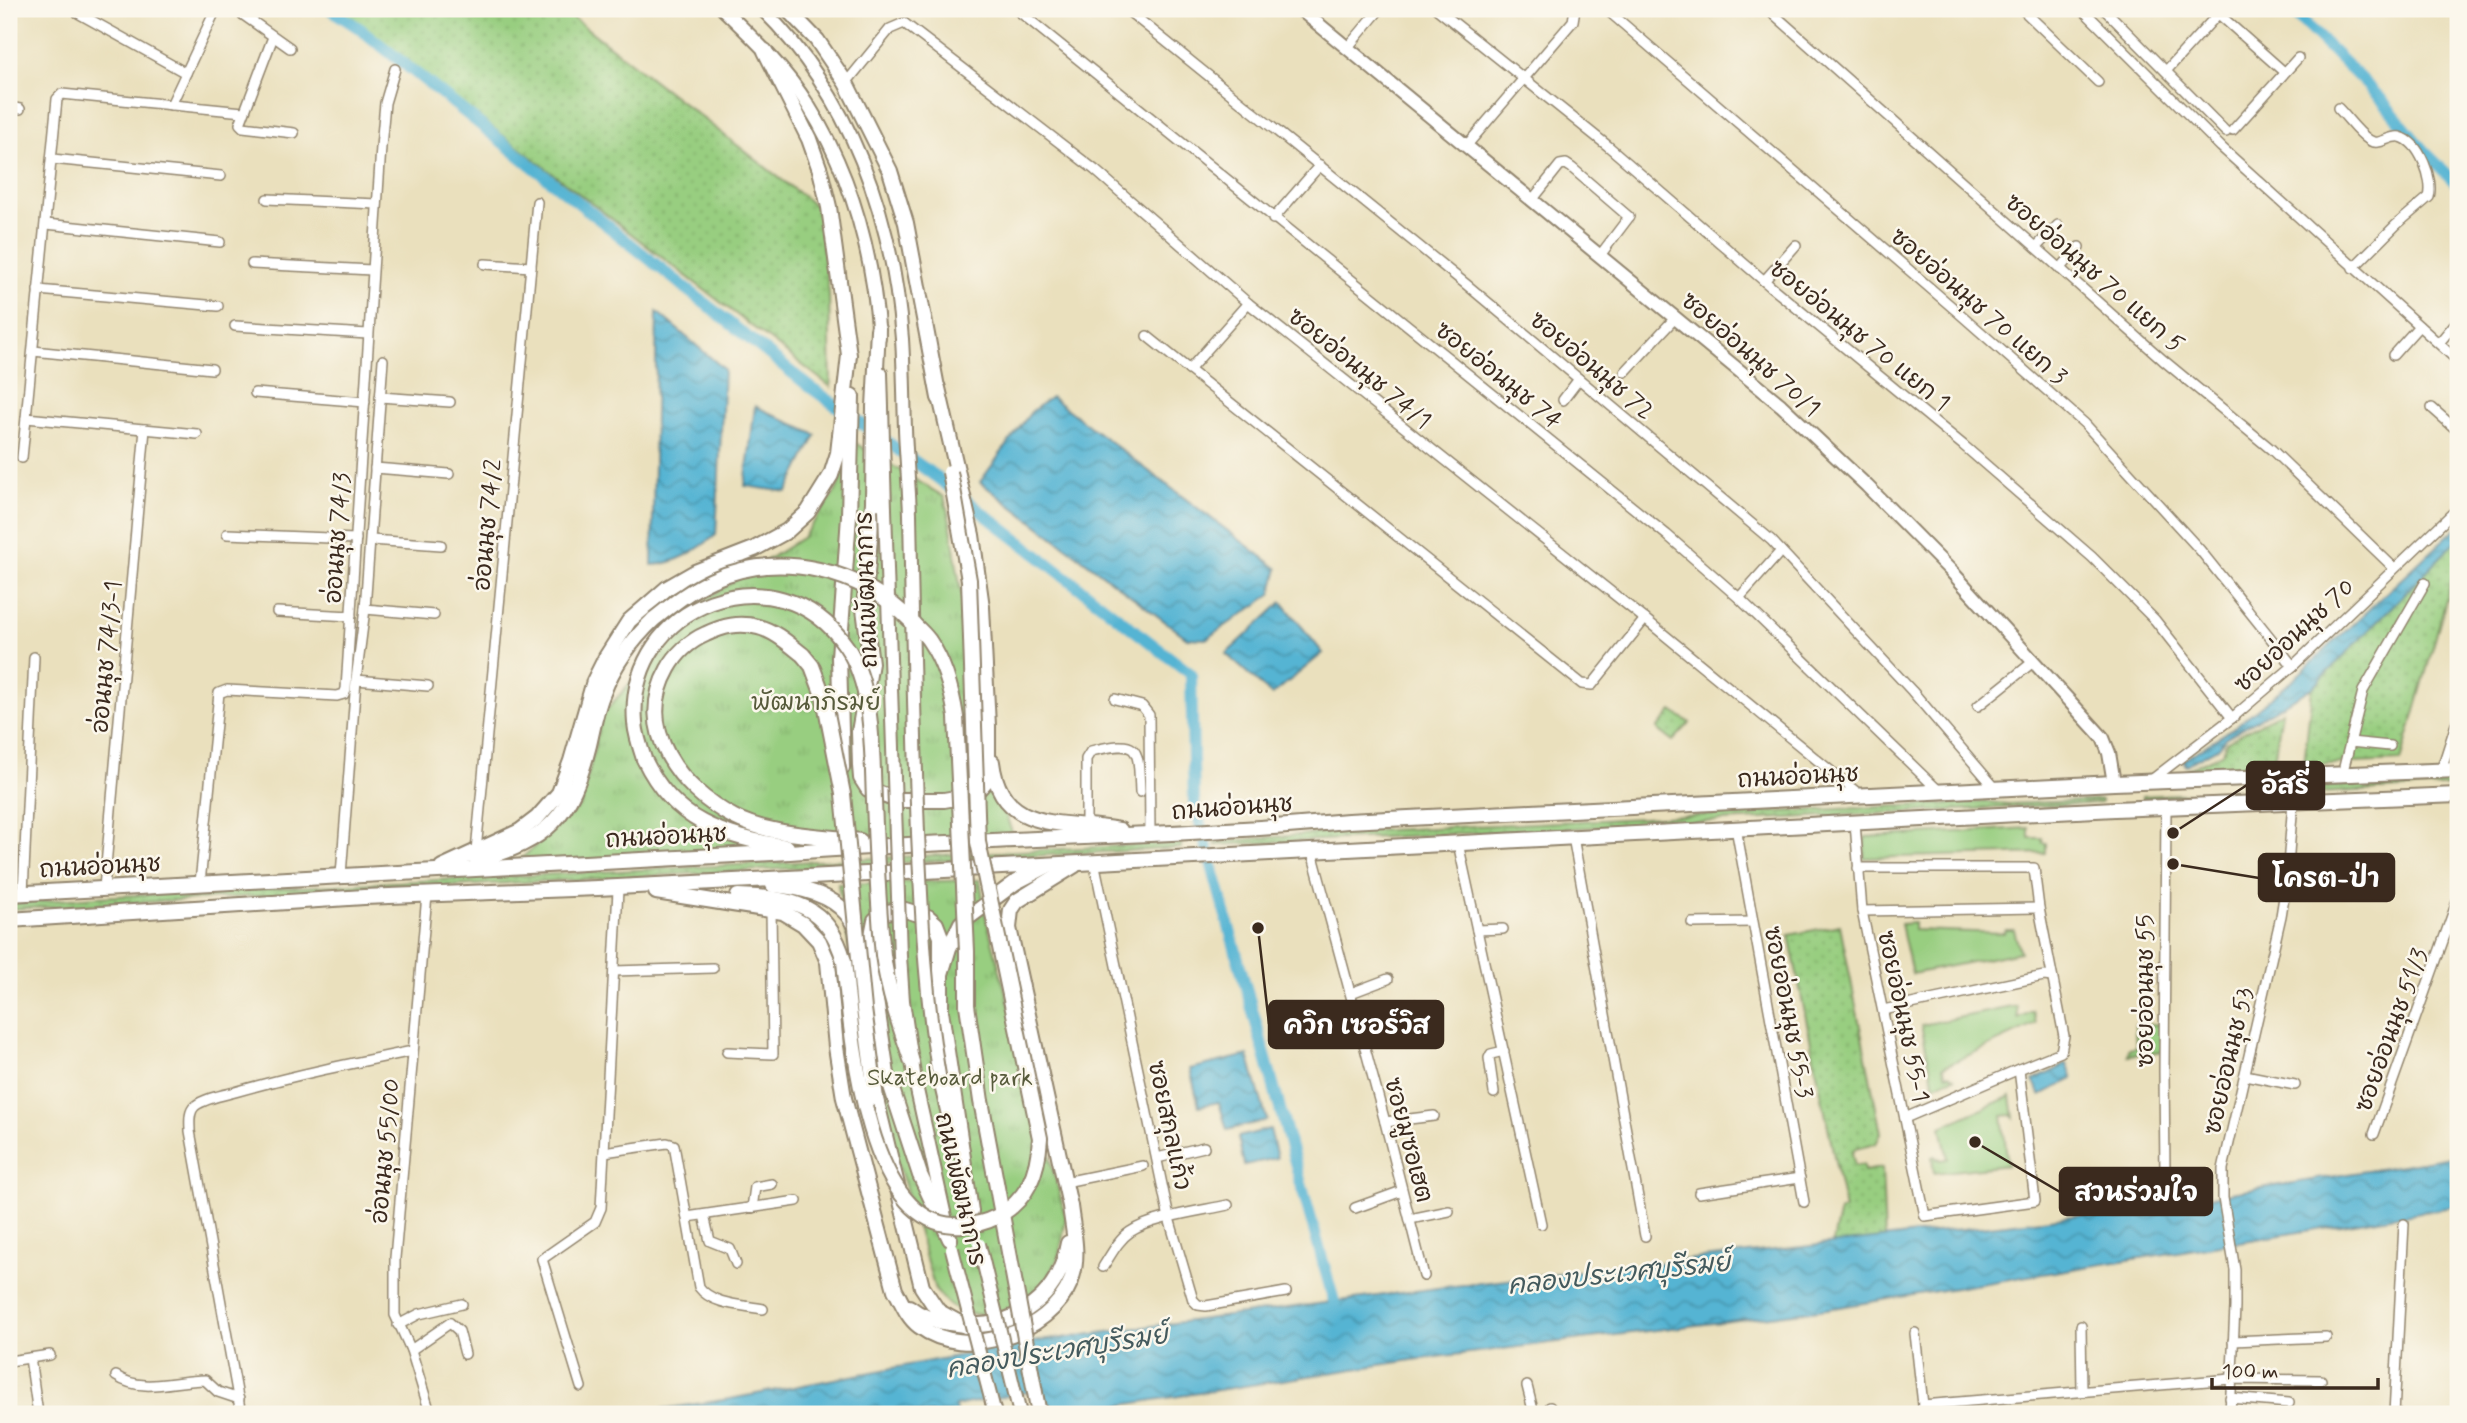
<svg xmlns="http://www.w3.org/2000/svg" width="2467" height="1423" viewBox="0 0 2467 1423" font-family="Mynerve,'Playpen Sans Thai',sans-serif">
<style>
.grass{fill:url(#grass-dots);stroke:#6a7c4f;stroke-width:2}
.park{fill:url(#park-tufts);stroke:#6a7c4f;stroke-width:2}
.garden{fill:#98ce80;stroke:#6a7c4f;stroke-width:2}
.water{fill:url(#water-waves);stroke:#486f78;stroke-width:2}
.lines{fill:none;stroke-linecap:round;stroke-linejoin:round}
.canal{stroke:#54b4d3;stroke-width:12}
.street-casing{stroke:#92856e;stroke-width:12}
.secondary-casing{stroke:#92856e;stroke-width:16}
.primary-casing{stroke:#92856e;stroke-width:18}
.street{stroke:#fff;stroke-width:9}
.secondary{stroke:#fff;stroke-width:12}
.primary{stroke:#fff;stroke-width:14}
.secondary-bridge-casing{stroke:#92856e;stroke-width:16;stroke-linecap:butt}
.primary-bridge-casing{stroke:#92856e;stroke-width:18;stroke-linecap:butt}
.secondary-bridge{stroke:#fff;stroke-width:12}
.primary-bridge{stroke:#fff;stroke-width:14}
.labels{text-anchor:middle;stroke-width:5;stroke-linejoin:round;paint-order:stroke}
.street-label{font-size:24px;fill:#3b2a1e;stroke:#fbf7ec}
.park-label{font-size:24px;fill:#575b3b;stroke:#fbf7ec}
.water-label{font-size:26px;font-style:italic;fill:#445a5d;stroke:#fbf7ec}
.leader{fill:none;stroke:#3b2a1e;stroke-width:2.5}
.callout-dot{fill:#3b2a1e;stroke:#fbf7ec;stroke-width:2.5}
.callout{fill:#3b2a1e;stroke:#3b2a1e;stroke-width:2.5}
.callout-label{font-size:26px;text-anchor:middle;font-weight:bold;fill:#fff}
</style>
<defs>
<pattern id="grass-dots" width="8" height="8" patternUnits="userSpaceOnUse" patternTransform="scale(1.75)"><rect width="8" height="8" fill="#98ce80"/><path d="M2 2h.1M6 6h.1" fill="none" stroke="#84b16e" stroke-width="1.8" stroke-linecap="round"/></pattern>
<pattern id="park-tufts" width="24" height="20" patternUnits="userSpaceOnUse" patternTransform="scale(1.75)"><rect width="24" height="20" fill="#98ce80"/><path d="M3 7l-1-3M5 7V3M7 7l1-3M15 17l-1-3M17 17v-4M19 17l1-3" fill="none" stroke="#84b16e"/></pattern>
<pattern id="water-waves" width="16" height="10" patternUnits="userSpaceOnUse" patternTransform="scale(1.75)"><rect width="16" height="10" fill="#54b4d3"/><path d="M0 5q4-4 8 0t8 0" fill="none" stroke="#4793ab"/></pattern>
</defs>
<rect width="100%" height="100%" fill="#fbf7ec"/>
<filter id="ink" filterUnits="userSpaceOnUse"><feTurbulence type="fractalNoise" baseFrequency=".0143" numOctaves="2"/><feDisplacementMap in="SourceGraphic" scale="14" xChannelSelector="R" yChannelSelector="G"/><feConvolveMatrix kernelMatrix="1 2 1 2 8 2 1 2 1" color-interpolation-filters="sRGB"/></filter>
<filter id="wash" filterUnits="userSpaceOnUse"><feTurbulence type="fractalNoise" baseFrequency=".00686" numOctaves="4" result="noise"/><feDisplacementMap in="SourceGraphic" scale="28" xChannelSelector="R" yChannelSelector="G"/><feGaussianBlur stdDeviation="1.57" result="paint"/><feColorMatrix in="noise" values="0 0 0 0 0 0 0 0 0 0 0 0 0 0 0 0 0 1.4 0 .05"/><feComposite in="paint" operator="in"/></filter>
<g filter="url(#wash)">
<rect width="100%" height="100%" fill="#eae0bd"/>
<!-- grass -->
<g class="grass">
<polygon points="338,9 562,9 818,208 829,294 831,387"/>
<polygon points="2458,539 2458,557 2401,761 2304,765 2312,688"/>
<polygon points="1672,711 1690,723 1673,741 1657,729"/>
<polygon points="2282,711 2273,766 2186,770 2223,753 2226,742"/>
<polygon points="2458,780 2458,786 2256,796 2219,793 2143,799 2143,796"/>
<polygon points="2101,800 2101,803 1216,845 1215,842 1325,833 1989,802 2008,804"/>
<polygon points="1181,843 1181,848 9,909 9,904 97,897"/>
<polygon points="1840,925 1881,1133 1876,1144 1855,1149 1852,1154 1855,1166 1863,1165 1864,1171 1882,1168 1885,1241 1831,1250 1840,1210 1845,1210 1789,935"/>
<polygon points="2164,1024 2164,1051 2128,1055 2129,1049 2136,1048 2135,1025"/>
</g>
<!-- park -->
<g class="park">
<polygon points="855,443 944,497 950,521 963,605 966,701 1015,841 513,866 581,805 602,715 700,603 803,537 836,491"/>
<path d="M980,880l6,38 80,300c-3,14 -4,30 -9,43 -15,35 -55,59 -93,52 -12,-3 -21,-14 -29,-23l-30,-105 -29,-86 -38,-215z"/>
</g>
<!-- garden -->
<g class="garden">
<polygon points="2029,828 2029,838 2042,838 2043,843 2046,843 2046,853 1864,858 1865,837"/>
<polygon points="1914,923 1914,930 2004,933 2005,930 2014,930 2020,952 1912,974 1901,924"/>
<polygon points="2017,1006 2018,1018 2033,1011 2036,1024 1943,1067 1946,1075 1949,1074 1954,1078 1934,1085 1921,1025"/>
<polygon points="2011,1096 2014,1118 2011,1115 2002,1116 2008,1165 1934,1173 1932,1157 1935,1156 1936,1159 1939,1158 1940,1160 1948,1159 1941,1127"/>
</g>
<!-- water -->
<g class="water">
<path d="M657,312l67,57 -8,166c-19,15 -39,29 -64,30z"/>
<polygon points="1051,397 1278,569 1271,595 1206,639 1187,638 980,482 1031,412"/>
<polygon points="755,406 816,435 787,492 745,486"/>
<polygon points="2458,526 2458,539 2312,688 2225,738 2219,747 2186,765 2183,760 2233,728 2293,680"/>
<polygon points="1282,602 1323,653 1272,695 1226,654"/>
<polygon points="1248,1055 1267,1120 1227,1130 1219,1102 1199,1106 1190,1069"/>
<polygon points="2067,1064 2073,1079 2041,1095 2033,1081"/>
<polygon points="1270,1129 1277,1158 1244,1165 1238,1137"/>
<polygon points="2458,1156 2458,1206 1827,1309 1412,1360 1064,1414 1033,1391 955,1406 956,1414 629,1414 730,1399 1025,1343 1445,1287 2042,1220 2176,1202"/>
</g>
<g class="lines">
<!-- canal -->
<g class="canal">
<polyline points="330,9 359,28 810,387 935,476 1191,674 1194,802 1339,1319"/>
<polyline points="2290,9 2381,99 2423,150 2458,185"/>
</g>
</g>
</g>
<g filter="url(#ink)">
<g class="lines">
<!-- street casing -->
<g class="street-casing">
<g id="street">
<polyline points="235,9 290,48"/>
<polyline points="1016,9 1667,535 1739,598 1940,792"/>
<polyline points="1126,9 1467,285 1771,540 1912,691 1996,789"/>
<polyline points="1437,9 1608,146 1770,286 1963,445 2092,557 2155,620 2232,718"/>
<polyline points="1606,9 1959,313 2085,424 2200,550 2293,666"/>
<polyline points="1768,9 2163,360 2272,450 2394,568"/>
<polyline points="2022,9 2098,82"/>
<polyline points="2082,9 2221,147 2458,361"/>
<polyline points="2104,9 2226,132"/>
<polyline points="2213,9 2284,72"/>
<polyline points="78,13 186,73"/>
<polyline points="273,37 240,124 243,127 294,133"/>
<polyline points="1348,47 1380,9"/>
<polyline points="2166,71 2219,13"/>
<polyline points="846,83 890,29 904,23 1095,170 1248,303 1645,619 1860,795"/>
<polyline points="171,105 216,9"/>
<polyline points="9,107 20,109"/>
<path d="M2338,108c10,10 19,24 31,32 10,7 20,-5 31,-3 20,5 34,43 29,60l-33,28 -43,43"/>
<polyline points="2233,130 2298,58"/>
<polyline points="1467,145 1573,21 1575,9"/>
<polyline points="52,159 221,176"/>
<polyline points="267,199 377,204"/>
<polyline points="1533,199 1560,165 1566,164 1572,168 1629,217 1601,254"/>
<polyline points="1273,219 1320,165"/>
<polyline points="46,224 220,242"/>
<polyline points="2036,247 2058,225"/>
<polyline points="252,264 372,270"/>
<polyline points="485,264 531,267"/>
<polyline points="2060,269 2079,247"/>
<polyline points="1764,281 1796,245"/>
<polyline points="38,290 218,306"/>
<polyline points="235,326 368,334"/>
<polyline points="1147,336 1582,684 1592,685 1645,619"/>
<polyline points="2439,343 2458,320"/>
<polyline points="33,351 212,369"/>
<polyline points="2393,355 2419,326"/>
<polyline points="1189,370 1248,303"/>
<polyline points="1625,372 1676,317"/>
<polyline points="255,393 365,402"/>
<polyline points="380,397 450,402"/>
<polyline points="1563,400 1579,379"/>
<polyline points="2432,408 2458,431"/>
<polyline points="197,434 26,418 57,99 62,94 243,112"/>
<polyline points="22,458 26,418"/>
<polyline points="375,468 449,474"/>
<polyline points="227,534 356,539"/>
<polyline points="371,540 441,545"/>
<polyline points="1739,598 1781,551"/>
<polyline points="365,609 434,615"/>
<polyline points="277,612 351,616"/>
<polyline points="356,680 428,686"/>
<polyline points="1115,699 1142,706 1149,715 1150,835"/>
<polyline points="1978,706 2033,662"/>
<polyline points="2350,742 2390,746"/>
<polyline points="2441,771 2458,718"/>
<polyline points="2342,775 2363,691 2425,583"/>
<polyline points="2150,781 2232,718 2293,666 2458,508"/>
<polyline points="1855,823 1862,911 1925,1216 2035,1201 2019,1069 2061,1052 2064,1036 2039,908 2034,868 1858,868"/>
<path d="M1086,825v-66l5,-8c50,-12 47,-4 49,41"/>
<polyline points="1736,828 1804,1202"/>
<polyline points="1573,837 1645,1236"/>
<polyline points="1458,843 1541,1224"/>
<polyline points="476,851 537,202"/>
<polyline points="1312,852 1385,1122 1424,1276"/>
<polyline points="1094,861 1169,1218 1193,1300 1198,1305 1206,1306 1286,1292"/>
<polyline points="341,875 356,680 365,609 383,360"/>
<polyline points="200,883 219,693 227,690 337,696 344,694 346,689 381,147 385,103 395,69"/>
<polyline points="104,888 145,429"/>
<polyline points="23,893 34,657"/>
<polyline points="427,895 395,1258 395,1315 411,1350 428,1406"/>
<polyline points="1862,911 2039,908"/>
<polyline points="1692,923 1752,922"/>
<polyline points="1477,930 1503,929"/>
<polyline points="614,971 713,968"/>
<polyline points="1351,993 1388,979"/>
<polyline points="1355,1010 1413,1004 1418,1009 1419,1018"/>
<polyline points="1883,1010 2044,976 2052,977"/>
<polyline points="727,1052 773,1054 771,909"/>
<polyline points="2245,1075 2295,1085"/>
<polyline points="1494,1093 1489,1058 1491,1054 1504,1051"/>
<polyline points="1905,1118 2019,1069"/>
<polyline points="1385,1122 1434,1116"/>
<polyline points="2374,1134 2458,899"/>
<path d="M604,1152l63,-9 7,2 25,142c13,18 44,18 64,22"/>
<polyline points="1157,1158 1204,1147"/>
<polyline points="2165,1174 2164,1072 2166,807"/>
<polyline points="1065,1182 1143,1166"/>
<polyline points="1699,1193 1800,1178"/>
<polyline points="752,1208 755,1187 772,1184"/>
<polyline points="1355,1208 1402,1191"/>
<polyline points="704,1215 710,1241 730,1249 736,1264"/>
<polyline points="687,1217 797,1201"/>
<polyline points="1410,1219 1449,1211"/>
<path d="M1103,1267c8,-12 15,-27 27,-35 22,-15 71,-21 98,-27"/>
<polyline points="398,1325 419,1314 462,1304"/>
<polyline points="2081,1326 2082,1391"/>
<polyline points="1915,1333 1923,1405"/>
<polyline points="2233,1341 2326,1337"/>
<polyline points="411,1350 450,1323 459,1331 465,1354"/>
<polyline points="30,1358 38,1414"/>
<polyline points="9,1361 50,1355"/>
<path d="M116,1376c27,18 58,4 89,4l13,12 21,7"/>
<polyline points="1527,1386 1534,1414"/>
<polyline points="581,1387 542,1259 595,1222 601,1208 618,890"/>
<polyline points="2230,1398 2289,1403"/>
<polyline points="1550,1407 1552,1414"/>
<path d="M241,1414l-51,-283c0,-8 -2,-19 5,-25 10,-8 28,-11 40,-14 59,-17 118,-29 178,-41"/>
<polyline points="1807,1414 1820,1414"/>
<polyline points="1922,1414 1923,1405 2231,1379 2321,1380"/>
<polyline points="2230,1414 2235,1307 2235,1270 2223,1198 2223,1169 2281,916 2287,878 2293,802"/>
<polyline points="2394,1414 2404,1224"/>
</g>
</g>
<!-- secondary casing -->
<g class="secondary-casing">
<g id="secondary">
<path d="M723,9c30,29 63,60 85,96 44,70 65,150 71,232"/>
<path d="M762,9c88,86 131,208 140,330 2,30 2,60 3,90 1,28 4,57 5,85"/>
<polyline points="1300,9 1781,405 1867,486 1951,571 2103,738 2109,753 2114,783"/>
<polyline points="881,373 885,509"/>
<polyline points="915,1081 946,1221"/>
<polyline points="940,1081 955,1145"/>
</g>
</g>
<!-- primary casing -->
<g class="primary-casing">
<g id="primary">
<polyline points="787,9 817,40 846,83 890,171 906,223 939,398"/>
<polyline points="878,329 874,407 873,502 864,609 871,663 859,732 860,766 861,778 868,789 896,800 944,800 967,796 977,791 986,781 988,772 988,726 982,607 972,535 938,388"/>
<path d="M803,655c-14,-11 -28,-24 -45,-28 -19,-5 -35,-1 -52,7 -16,7 -30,20 -38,35 -34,60 12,120 66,148 37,19 85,18 126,24"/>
<path d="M644,759c30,63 78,77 143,88"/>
<path d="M992,762c9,75 76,57 128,68"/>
<polyline points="842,768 839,657 849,516 852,396"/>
<path d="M477,860c71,-19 94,-43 112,-115 4,-17 7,-36 14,-52 11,-29 29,-53 51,-74"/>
<polyline points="442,867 520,831 537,818 559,793 571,761 594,681 606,657 629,621 667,588 695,572 754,549 787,531 808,512 831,475 838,453 849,355 829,207 820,170 809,139 765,51"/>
<path d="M773,885c25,2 56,8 73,28 5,5 8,13 12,19"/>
<path d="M656,892l127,20 20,12 16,17 9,21 8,85 8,51 51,192c7,12 12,27 24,36 46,35 131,8 152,-45 9,-25 2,-50 -1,-75l-61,-278 2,-18 6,-9 58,-36"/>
<path d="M9,894l781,-42c186,-14 372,-14 558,-31l766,-38 344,-13"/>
<path d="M738,896c53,2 90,7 106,65"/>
<polyline points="9,920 364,897 598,888 2115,809 2458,795"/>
<polyline points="941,974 941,937 936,924 928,917 902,909 882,913 875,920 872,935 871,966 887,1074 920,1175 950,1239"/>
<polyline points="876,1099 922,1287 938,1311 965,1326"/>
<polyline points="971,1211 941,1011 941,974 949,948 961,923 1016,882 1047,866"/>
<path d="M909,1307c12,10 24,13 39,16 59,11 110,-20 120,-80"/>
</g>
</g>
<!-- street -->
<use href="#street" class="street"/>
<!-- secondary -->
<use href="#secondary" class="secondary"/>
<!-- primary -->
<use href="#primary" class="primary"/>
<!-- secondary-bridge casing -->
<g class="secondary-bridge-casing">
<g id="secondary-bridge">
<polyline points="885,509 900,956 903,1001 915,1081"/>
<path d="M910,514c2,106 4,212 8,319 4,83 7,165 22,248"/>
<polyline points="979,1244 1020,1414"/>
<polyline points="952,1249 995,1414"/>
</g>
</g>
<!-- primary-bridge casing -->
<g class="primary-bridge-casing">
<g id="primary-bridge">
<path d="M654,619c19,-15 36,-29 58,-39 68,-30 149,-11 200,42 6,7 14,13 18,20 15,22 22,49 26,75l11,234v54l14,96 58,313"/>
<polyline points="803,655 812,666 824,698 843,794 864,1009 876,1099"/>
<path d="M644,759c-4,-12 -8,-24 -9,-36 -10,-120 143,-176 211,-77 28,41 26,107 28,155 2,51 4,103 9,154 5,37 17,72 29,107"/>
<path d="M844,961c7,67 20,261 110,264 14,1 29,-1 42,-8 32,-16 42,-45 44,-79l-62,-296 -9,-262 -19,-108"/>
</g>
</g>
<!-- secondary-bridge -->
<use href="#secondary-bridge" class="secondary-bridge"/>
<!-- primary-bridge -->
<use href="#primary-bridge" class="primary-bridge"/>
</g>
</g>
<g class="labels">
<!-- street labels -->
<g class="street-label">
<text transform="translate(2095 273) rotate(41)" y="8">ซอยอ่อนนุช 70 แยก 5</text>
<text transform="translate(1979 306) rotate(41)" y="8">ซอยอ่อนนุช 70 แยก 3</text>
<text transform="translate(1860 335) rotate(39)" y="8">ซอยอ่อนนุช 70 แยก 1</text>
<text transform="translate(1751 354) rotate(41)" y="8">ซอยอ่อนนุช 70/1</text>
<text transform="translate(1592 365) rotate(40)" y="8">ซอยอ่อนนุช 72</text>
<text transform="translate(1360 368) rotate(39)" y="8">ซอยอ่อนนุช 74/1</text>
<text transform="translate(1499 375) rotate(39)" y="8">ซอยอ่อนนุช 74</text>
<text transform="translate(487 525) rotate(-85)" y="8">อ่อนนุช 74/2</text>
<text transform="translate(337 538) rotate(-86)" y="8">อ่อนนุช 74/3</text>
<text transform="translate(866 590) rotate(-92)" y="8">ถนนพัฒนาการ</text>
<text transform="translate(2294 635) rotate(-43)" y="8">ซอยอ่อนนุช 70</text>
<text transform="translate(106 657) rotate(-85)" y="8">อ่อนนุช 74/3-1</text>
<text transform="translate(1798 776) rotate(-3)" y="8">ถนนอ่อนนุช</text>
<text transform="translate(1232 807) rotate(-4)" y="8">ถนนอ่อนนุช</text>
<text transform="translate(666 836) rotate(-3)" y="8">ถนนอ่อนนุช</text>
<text transform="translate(100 866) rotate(-3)" y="8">ถนนอ่อนนุช</text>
<text transform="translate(2145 991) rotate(-90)" y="8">ซอยอ่อนนุช 55</text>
<text transform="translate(1789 1012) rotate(79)" y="8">ซอยอ่อนนุช 55-3</text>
<text transform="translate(1904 1016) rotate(78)" y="8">ซอยอ่อนนุช 55-1</text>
<text transform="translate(2391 1030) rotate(-70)" y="8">ซอยอ่อนนุช 51/3</text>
<text transform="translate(2228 1061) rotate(-77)" y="8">ซอยอ่อนนุช 53</text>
<text transform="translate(1170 1125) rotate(78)" y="8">ซอยสกุลแก้ว</text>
<text transform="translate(1409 1140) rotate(75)" y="8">ซอยมูซอเฮต</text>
<text transform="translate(385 1151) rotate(-85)" y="8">อ่อนนุช 55/00</text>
<text transform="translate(961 1189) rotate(77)" y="8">ถนนพัฒนาการ</text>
</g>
<!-- park labels -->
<g class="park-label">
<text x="816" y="710">พัฒนาภิรมย์</text>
<text x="950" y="1085">Skateboard park</text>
</g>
<!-- water labels -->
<g class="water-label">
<text transform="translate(1619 1273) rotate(-6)" y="9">คลองประเวศบุรีรมย์</text>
<text transform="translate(1057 1351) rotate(-9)" y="9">คลองประเวศบุรีรมย์</text>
</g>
</g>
<!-- callouts -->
<path class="leader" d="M2173 833L2247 785M2173 864L2259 878M1258 928L1269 1024M1975 1142L2060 1192"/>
<g class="callout-dot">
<circle cx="2173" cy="833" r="7"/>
<circle cx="2173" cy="864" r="7"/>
<circle cx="1258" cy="928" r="7"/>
<circle cx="1975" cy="1142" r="7"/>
</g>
<g class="callout">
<rect x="2247" y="762" width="77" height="47" rx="7"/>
<rect x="2259" y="854" width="135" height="47" rx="7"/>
<rect x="1269" y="1001" width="174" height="47" rx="7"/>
<rect x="2060" y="1168" width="152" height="47" rx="7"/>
</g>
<g class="callout-label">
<text x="2285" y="794">อัสรี่</text>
<text x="2326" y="887">โครต-ป่า</text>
<text x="1356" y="1034">ควิก เซอร์วิส</text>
<text x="2136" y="1201">สวนร่วมใจ</text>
</g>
<!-- margin -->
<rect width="2467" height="1423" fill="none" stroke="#fbf7ec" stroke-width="35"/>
<!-- scale -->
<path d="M2212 1378v10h166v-10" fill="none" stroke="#3b2a1e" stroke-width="3.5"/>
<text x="2222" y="1378" font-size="21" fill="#3b2a1e" stroke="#fbf7ec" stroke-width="5" paint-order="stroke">100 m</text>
</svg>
